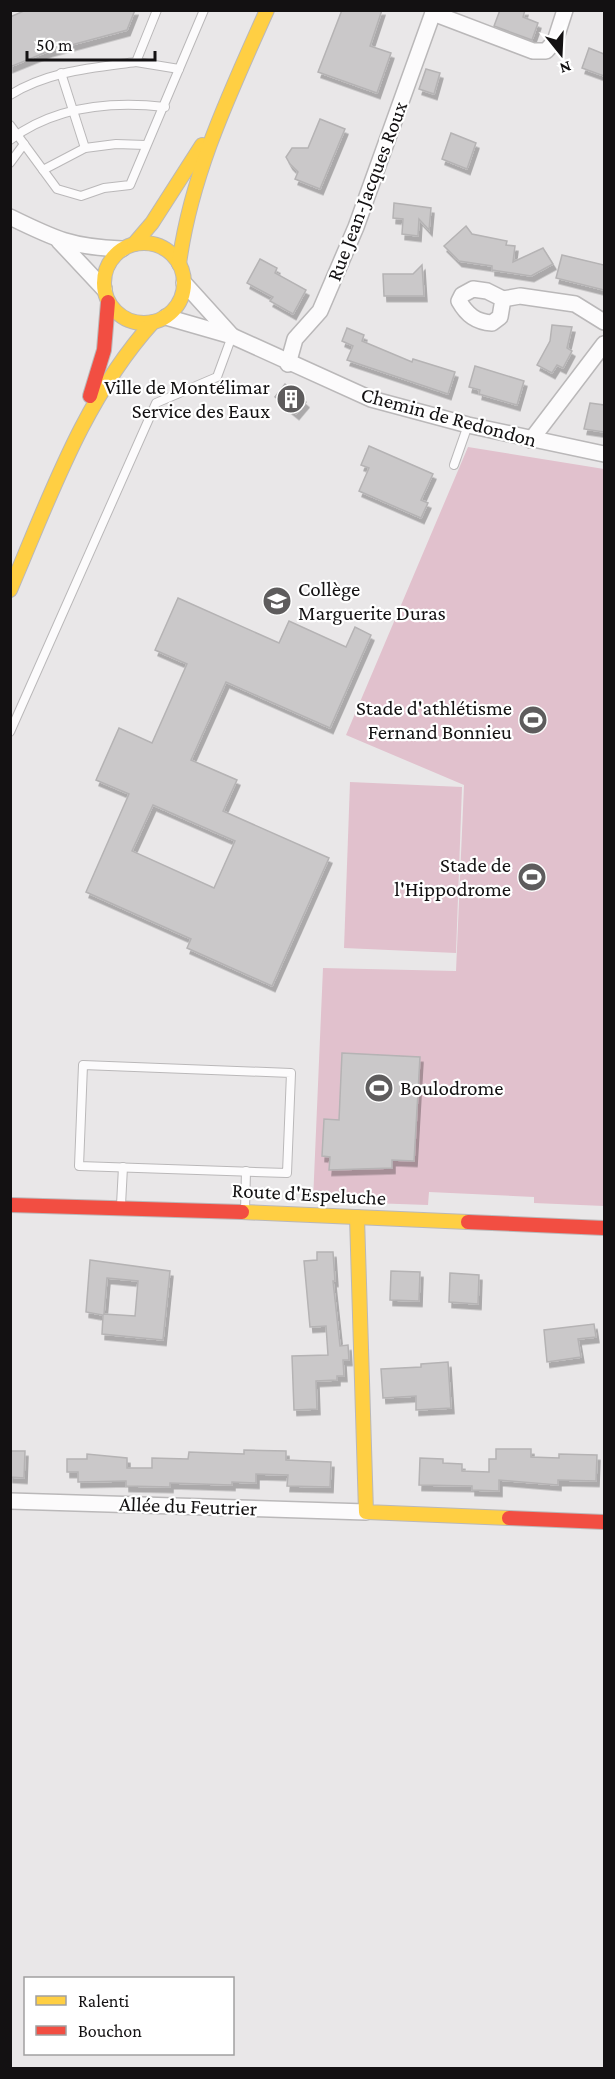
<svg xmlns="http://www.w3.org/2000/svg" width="615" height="2079" viewBox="0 0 615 2079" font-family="'Crimson Pro',serif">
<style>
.green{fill:#e1c1cd}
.building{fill:#cac8c9;stroke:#b5b3b4;stroke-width:1.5;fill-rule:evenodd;filter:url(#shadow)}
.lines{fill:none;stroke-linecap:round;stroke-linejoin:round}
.lane-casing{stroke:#bab8b9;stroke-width:10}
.street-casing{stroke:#bab8b9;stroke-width:18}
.slow-casing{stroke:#bab8b9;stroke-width:16}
.jam-casing{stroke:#bab8b9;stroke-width:16}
.lane{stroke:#fcfbfc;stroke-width:8}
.street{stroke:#fcfbfc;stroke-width:15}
.slow{stroke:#ffcf43;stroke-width:14}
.jam{stroke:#f24e42;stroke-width:14}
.labels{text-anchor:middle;stroke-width:4.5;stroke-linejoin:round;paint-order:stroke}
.street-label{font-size:21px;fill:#131112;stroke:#fff}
.poi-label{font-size:21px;fill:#131112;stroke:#fff;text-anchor:end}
</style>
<defs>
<filter id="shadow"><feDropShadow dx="3" dy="5.5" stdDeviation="0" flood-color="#0004"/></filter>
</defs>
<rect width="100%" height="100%" fill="#e9e7e8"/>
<!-- green -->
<g class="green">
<polygon points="468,447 604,469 604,1206 534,1203 534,1197 429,1192 428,1205 313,1201 323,968 456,971 464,785 346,735"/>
<polygon points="350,782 462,787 456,953 344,948"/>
</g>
<!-- building -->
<g class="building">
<polygon points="26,10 135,10 127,30 49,51 10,67 10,17"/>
<polygon points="342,10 382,10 370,46 391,53 377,93 318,72"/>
<polygon points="500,10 525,10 523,17 538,23 532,40 494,26"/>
<polygon points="589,48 604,54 604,76 582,68"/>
<polygon points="426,69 440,73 434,94 419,89"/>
<polygon points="320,119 345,129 320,189 295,179 298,172 290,164 286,157 292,148 308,148"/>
<polygon points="451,133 476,143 467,169 442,159"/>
<polygon points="394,203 431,208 429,230 419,219 418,236 402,234 403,219 393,218"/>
<polygon points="466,226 472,234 507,241 506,245 515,246 513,262 543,248 553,264 531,276 492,270 492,266 459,261 444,246"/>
<polygon points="562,255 604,265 604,290 556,278"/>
<polygon points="260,259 277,268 275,273 306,290 293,314 270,301 273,297 247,283"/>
<polygon points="422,265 424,296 384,296 383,274 413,274"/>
<polygon points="552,325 572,327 567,348 572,351 563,368 557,365 552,373 537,365 550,341"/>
<polygon points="347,328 364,335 362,341 412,362 413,359 455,372 448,394 347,360 353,346 342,341"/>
<polygon points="475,366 524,381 517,405 479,394 480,390 469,387"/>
<polygon points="285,384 306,402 296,414 275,397"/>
<polygon points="590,403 604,405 604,432 584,429"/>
<polygon points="369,446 433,474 421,500 428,503 421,518 359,491 369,468 361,465"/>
<path d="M178,598l101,45 10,-22 57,26 9,-20 16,8 -41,93 -104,-46 -35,78 46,20 -14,31 106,47 -57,128 -85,-38 4,-9 -105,-47 43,-98 -33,-14 23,-52 33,15 35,-79 -32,-14zM153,805l82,36 -21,47 -82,-37z"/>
<polygon points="342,1053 420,1057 414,1161 392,1160 392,1168 329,1170 330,1157 322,1156 324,1119 339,1120"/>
<polygon points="317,1252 333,1252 335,1281 333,1281 340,1346 348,1345 349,1360 343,1360 344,1376 337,1376 337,1380 316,1381 317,1409 294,1410 292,1356 328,1355 326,1326 310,1327 304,1261 317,1260"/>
<path d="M90,1260l80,11 -7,69 -61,-6 1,-19 -17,-3zM107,1278l31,3 -3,35 -31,-2z"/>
<polygon points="391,1271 420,1272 419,1301 390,1300"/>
<polygon points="450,1273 479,1275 478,1304 449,1302"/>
<polygon points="594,1324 596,1337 578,1339 581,1357 547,1362 544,1330"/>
<polygon points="448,1362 451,1408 416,1410 416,1396 383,1398 381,1369 421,1367 421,1364"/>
<polygon points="496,1449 531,1449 531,1457 559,1458 559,1454 597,1455 596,1481 558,1480 558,1485 499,1480 499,1491 472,1490 472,1486 419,1485 420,1458 443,1459 443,1463 462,1464 462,1471 489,1472 489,1459 496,1459"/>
<polygon points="244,1450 286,1451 286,1460 331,1462 330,1487 287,1486 288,1475 256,1474 256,1483 232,1482 232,1485 170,1483 170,1487 126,1486 126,1481 78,1482 78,1472 67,1472 67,1459 87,1459 87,1454 127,1458 127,1468 152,1468 152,1458 188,1459 189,1452 244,1454"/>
<polygon points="10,1451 25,1451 24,1478 10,1477"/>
</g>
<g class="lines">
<!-- lane casing -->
<g class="lane-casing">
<g id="lane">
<polyline points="136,62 179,69"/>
<polyline points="61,73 85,148"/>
<path d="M10,95c39,-24 82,-27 126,-33l21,-52"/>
<polyline points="10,125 57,189 81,196 104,188 130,185 204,10"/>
<path d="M10,140c45,-34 101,-39 155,-33"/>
<polyline points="10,163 24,144"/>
<polyline points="43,170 85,148 116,144 146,145"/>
<polyline points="454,465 468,425"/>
<polyline points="10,732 156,403 217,377 232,336"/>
<polygon points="83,1065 291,1073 287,1173 79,1166"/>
<polyline points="121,1205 123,1167"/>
<polyline points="245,1211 246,1171"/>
</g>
</g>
<!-- street casing -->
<g class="street-casing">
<g id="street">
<polyline points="433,13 533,51 546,51 555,41 565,10"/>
<path d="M10,217c45,22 61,30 112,32"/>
<polyline points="59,241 104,289"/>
<polyline points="184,283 232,336"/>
<path d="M473,289l14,2 16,8 -3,18 -8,6c-16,-1 -25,-8 -33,-22l3,-6z"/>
<polyline points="503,299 520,296 575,304 604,322"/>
<polyline points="166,317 232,336 371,399 468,425 604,454"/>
<polyline points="288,364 295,339 320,311 356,227 434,10"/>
<polyline points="531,440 604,344"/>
<polyline points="10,1501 366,1512"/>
</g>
</g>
<!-- slow casing -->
<g class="slow-casing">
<g id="slow">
<circle cx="144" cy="283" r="40"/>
<polyline points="134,244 152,223 202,145"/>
<path d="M179,264c12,-90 51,-171 88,-254"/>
<path d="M10,590c40,-93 74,-192 143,-268"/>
<polyline points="242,1212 468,1222"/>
<polyline points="357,1217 366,1512 509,1518"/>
</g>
</g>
<!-- jam casing -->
<g class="jam-casing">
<g id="jam">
<polyline points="90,396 104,350 108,302"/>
<polyline points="10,1205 242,1212"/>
<polyline points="468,1222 604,1228"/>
<polyline points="509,1518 604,1522"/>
</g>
</g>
<!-- lane -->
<use href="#lane" class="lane"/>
<!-- street -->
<use href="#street" class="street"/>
<!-- slow -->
<use href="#slow" class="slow"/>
<!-- jam -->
<use href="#jam" class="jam"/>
</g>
<!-- icons -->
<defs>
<g id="building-disc" transform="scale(1.5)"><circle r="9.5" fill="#5e5c5d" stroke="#fff"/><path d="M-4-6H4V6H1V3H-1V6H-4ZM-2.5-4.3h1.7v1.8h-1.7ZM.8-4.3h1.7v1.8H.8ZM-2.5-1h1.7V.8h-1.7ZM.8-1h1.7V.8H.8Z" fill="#fff"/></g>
<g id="school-disc" transform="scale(1.5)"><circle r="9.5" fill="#5e5c5d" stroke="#fff"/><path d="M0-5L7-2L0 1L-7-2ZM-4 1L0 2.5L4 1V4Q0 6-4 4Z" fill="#fff"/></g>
<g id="stadium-disc" transform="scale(1.5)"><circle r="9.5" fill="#5e5c5d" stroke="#fff"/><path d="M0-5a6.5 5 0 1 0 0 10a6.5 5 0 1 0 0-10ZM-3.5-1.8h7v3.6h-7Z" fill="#fff"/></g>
</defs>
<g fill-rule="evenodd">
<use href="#building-disc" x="291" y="399"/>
<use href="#school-disc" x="277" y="601"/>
<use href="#stadium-disc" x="533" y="720"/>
<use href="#stadium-disc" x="532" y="877"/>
<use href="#stadium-disc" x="379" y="1088"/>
</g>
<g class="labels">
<!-- street labels -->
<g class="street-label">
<text transform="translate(367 191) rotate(-69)" y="7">Rue Jean-Jacques Roux</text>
<text transform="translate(449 417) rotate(15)" y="7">Chemin de Redondon</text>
<text transform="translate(309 1194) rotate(3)" y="7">Route d'Espeluche</text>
<text transform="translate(188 1506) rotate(2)" y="7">Allée du Feutrier</text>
</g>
<!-- poi labels -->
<g class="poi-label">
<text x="270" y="394">Ville de Montélimar<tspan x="270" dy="24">Service des Eaux</tspan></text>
<text x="298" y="596" text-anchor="start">Collège<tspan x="298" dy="24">Marguerite Duras</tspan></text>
<text x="512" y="715">Stade d'athlétisme<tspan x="512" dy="24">Fernand Bonnieu</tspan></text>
<text x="511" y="872">Stade de<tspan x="511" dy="24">l'Hippodrome</tspan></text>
<text x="400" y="1095" text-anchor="start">Boulodrome</text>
</g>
</g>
<!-- border -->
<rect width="615" height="2079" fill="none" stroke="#131112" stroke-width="24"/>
<!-- legend -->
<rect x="24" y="1977" width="210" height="78" fill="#ffffff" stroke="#a1a0a0" stroke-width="1.5"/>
<rect x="36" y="1996" width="30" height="9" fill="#ffcf43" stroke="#a1a0a0" stroke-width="1.5"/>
<text x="78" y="2007" font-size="18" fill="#131112">Ralenti</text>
<rect x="36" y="2026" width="30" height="9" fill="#f24e42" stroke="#a1a0a0" stroke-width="1.5"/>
<text x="78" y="2037" font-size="18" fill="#131112">Bouchon</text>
<!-- north arrow -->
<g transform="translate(561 54) rotate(162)" stroke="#ffffff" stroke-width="4.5" paint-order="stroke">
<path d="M0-4.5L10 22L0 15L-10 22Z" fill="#131112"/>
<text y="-9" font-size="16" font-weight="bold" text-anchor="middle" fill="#131112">N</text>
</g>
<!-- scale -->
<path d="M27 51v9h128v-9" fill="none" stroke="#131112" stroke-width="3"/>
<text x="36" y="51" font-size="18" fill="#131112" stroke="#ffffff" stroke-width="4.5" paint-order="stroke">50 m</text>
</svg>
